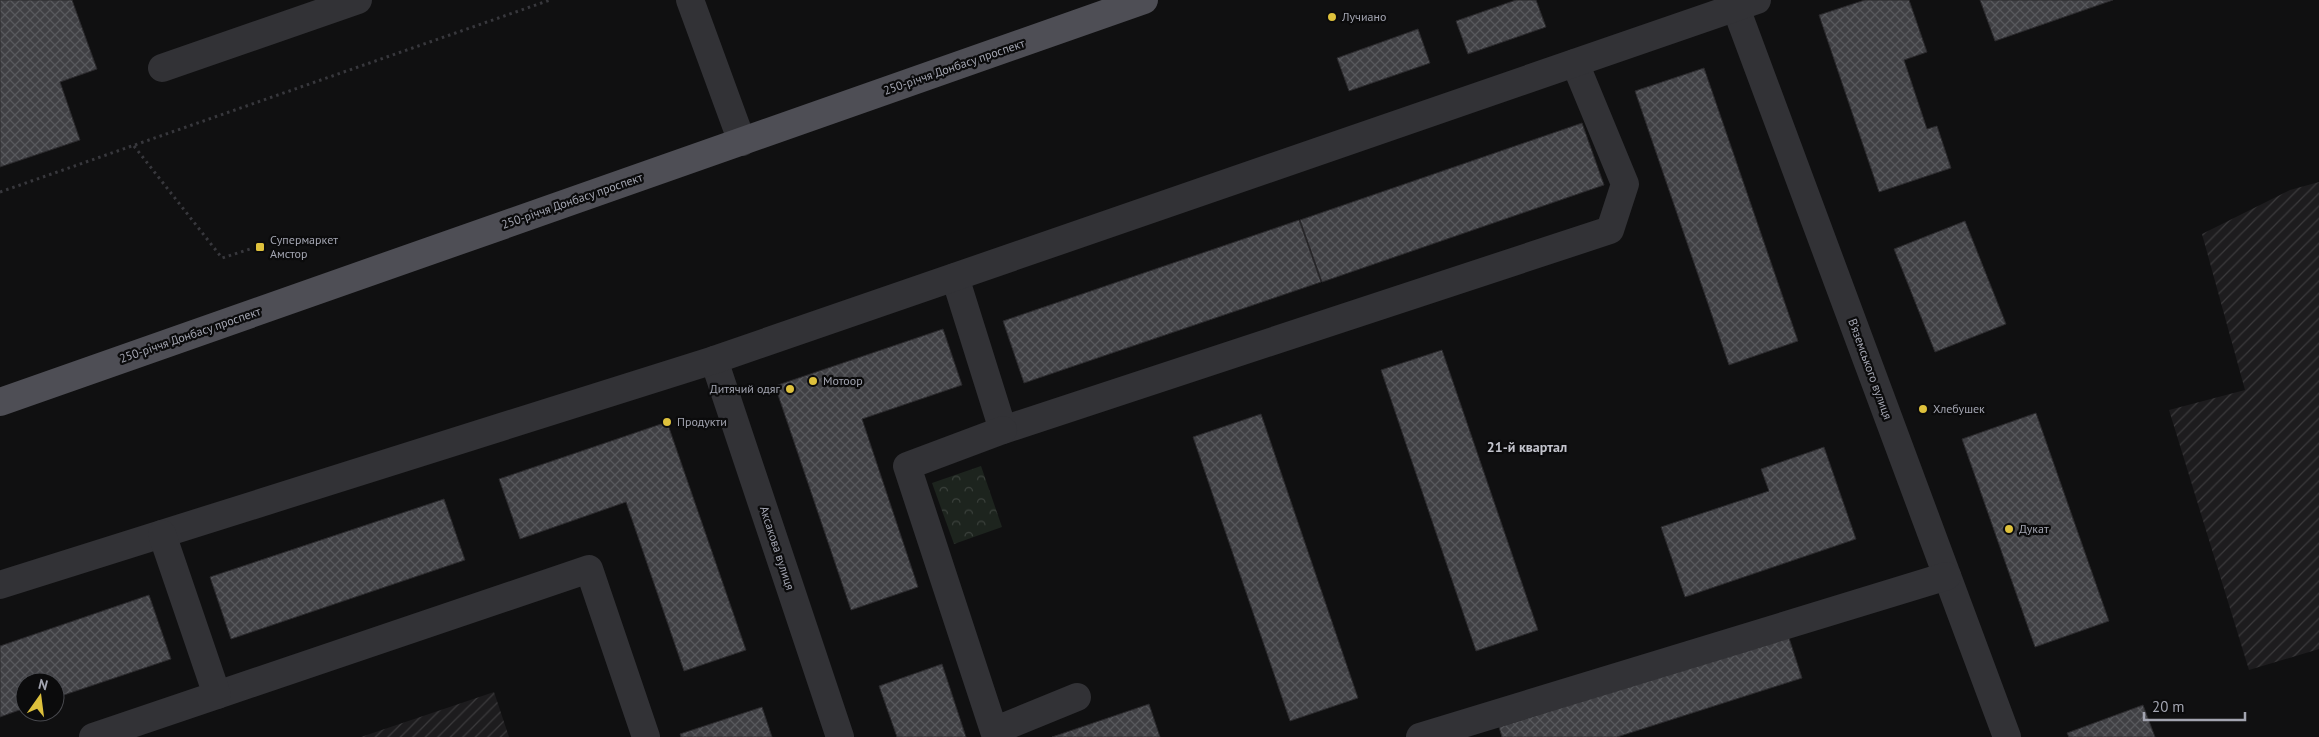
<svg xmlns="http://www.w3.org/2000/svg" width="2319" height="737" viewBox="0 0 2319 737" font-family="'PT Sans',sans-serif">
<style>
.industrial{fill:url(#industrial-furrows)}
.park{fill:url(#park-crowns)}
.building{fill:url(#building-cross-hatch);stroke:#2b2a2d}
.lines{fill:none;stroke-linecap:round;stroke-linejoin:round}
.path{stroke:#38383d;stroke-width:3;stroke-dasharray:2.5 4;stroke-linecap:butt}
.minor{stroke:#323236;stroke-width:28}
.major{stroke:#4e4e55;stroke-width:28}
.poi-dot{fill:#dec13c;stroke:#0b0b0c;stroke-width:2}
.labels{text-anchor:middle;stroke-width:4.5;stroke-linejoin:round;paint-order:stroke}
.poi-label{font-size:12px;fill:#a3a5b1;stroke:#0b0b0c;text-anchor:start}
.street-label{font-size:12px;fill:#a3a5b1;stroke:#0b0b0c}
.neighbourhood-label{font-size:14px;font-weight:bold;fill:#c3c4cd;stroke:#0b0b0c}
</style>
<defs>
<pattern id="industrial-furrows" width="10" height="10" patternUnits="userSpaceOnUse" patternTransform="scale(1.25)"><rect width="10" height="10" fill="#1d1c1e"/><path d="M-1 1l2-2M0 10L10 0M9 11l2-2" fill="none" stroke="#3b3a3c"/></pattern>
<pattern id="park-crowns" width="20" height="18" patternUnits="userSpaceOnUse" patternTransform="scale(1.25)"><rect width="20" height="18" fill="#1d241e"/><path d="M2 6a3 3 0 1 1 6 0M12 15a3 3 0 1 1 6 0" fill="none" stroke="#3b413c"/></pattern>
<pattern id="building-cross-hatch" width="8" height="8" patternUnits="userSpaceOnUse" patternTransform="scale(1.25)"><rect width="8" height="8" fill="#404044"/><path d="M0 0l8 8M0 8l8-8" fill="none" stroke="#58595d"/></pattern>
</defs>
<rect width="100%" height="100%" fill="#101011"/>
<!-- industrial -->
<g class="industrial">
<polygon points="2319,182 2319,649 2249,670 2169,410 2245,390 2202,234 2290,190"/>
<polygon points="494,692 509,737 361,737"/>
</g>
<!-- park -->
<polygon class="park" points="981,466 1002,527 954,544 932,483"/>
<!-- building -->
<g class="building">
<polygon points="0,0 72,0 97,69 60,82 80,140 0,167"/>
<polygon points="1516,0 1536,0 1546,27 1468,54 1456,21"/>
<polygon points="1865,0 1909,0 1927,52 1904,60 1927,129 1937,126 1951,168 1879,192 1819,15"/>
<polygon points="1980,0 2113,0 1995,41"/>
<polygon points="1418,29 1430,63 1349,91 1337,58"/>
<polygon points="1704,68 1798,341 1729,365 1635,91"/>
<polygon points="1582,123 1604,185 1322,282 1300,220"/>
<polygon points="1299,220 1321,282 1024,383 1003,321"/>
<polygon points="1965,221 2006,324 1935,352 1894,249"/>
<polygon points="943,329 962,385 862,419 918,587 851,610 775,386"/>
<polygon points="1442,350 1538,630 1476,651 1381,370"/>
<polygon points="2036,413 2109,621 2035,647 1962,439"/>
<polygon points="1261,414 1358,698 1290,721 1193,437"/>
<polygon points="667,422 746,650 684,671 626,502 520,539 499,479"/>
<polygon points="1824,447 1856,539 1685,597 1661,527 1769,491 1761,469"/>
<polygon points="444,499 465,560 231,639 210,577"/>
<polygon points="149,595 171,659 55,698 55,682 25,682 25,708 0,717 0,646"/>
<polygon points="1788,635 1802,678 1617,737 1502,737 1499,727"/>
<polygon points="942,664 966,737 897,737 879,686"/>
<polygon points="1149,704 1160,737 1052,737"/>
<polygon points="2143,705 2155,737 2069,737 2067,733"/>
<polygon points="762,707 772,737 681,737 680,734"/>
</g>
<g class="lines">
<!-- path -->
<g class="path">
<polyline points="134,146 222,258 253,248"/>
<polyline points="0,192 550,0"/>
</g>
<!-- minor -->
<g class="minor">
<polyline points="690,0 742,142"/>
<polyline points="1733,0 2007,737"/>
<polyline points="162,68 358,0"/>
<polyline points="955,277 1003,430 1610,230 1625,184 1575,63"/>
<polyline points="714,360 840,737"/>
<polyline points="1003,430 907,466 994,731 1077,697"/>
<polyline points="0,585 714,360 1757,0"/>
<polyline points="217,695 589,569 646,737"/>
<polyline points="93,737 217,695 162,534"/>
<polyline points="1420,737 1947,576"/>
</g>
<!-- major -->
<polyline class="major" points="0,402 1144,0"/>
</g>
<!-- markers -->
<g class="poi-dot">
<circle cx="1332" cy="17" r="5"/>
<rect x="255" y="242" width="10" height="10" rx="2.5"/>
<circle cx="813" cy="381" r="5"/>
<circle cx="790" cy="389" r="5"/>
<circle cx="1923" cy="409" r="5"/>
<circle cx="667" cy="422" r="5"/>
<circle cx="2009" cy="529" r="5"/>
</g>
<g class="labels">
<!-- poi labels -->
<g class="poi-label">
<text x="1342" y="21">Лучиано</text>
<text x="270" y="244">Супермаркет<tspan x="270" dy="14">Амстор</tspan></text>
<text x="823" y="385">Мотоор</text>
<text x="780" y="393" text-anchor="end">Дитячий одяг</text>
<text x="1933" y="413">Хлебушек</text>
<text x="677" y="426">Продукти</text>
<text x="2019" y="533">Дукат</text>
</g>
<!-- street labels -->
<g class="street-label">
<text transform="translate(954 67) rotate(-19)" y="4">250-річчя Донбасу проспект</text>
<text transform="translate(572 201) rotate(-19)" y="4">250-річчя Донбасу проспект</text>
<text transform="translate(190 335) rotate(-19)" y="4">250-річчя Донбасу проспект</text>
<text transform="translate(1870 369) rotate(70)" y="4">В’яземського вулиця</text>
<text transform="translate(777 548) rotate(72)" y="4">Аксакова вулиця</text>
</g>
<!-- neighbourhood labels -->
<g class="neighbourhood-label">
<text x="1527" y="452">21-й квартал</text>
</g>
</g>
<!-- north arrow -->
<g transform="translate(40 697) rotate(14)"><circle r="24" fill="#0b0b0c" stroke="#48494e"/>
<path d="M0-4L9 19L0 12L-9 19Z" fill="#dec13c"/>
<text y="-8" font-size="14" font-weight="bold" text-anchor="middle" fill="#a3a5b1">N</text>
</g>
<!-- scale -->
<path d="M2144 712v8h101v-8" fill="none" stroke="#a3a5b1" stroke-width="2.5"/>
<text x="2152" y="712" font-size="15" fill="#a3a5b1" stroke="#0b0b0c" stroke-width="4" paint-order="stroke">20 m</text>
</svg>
